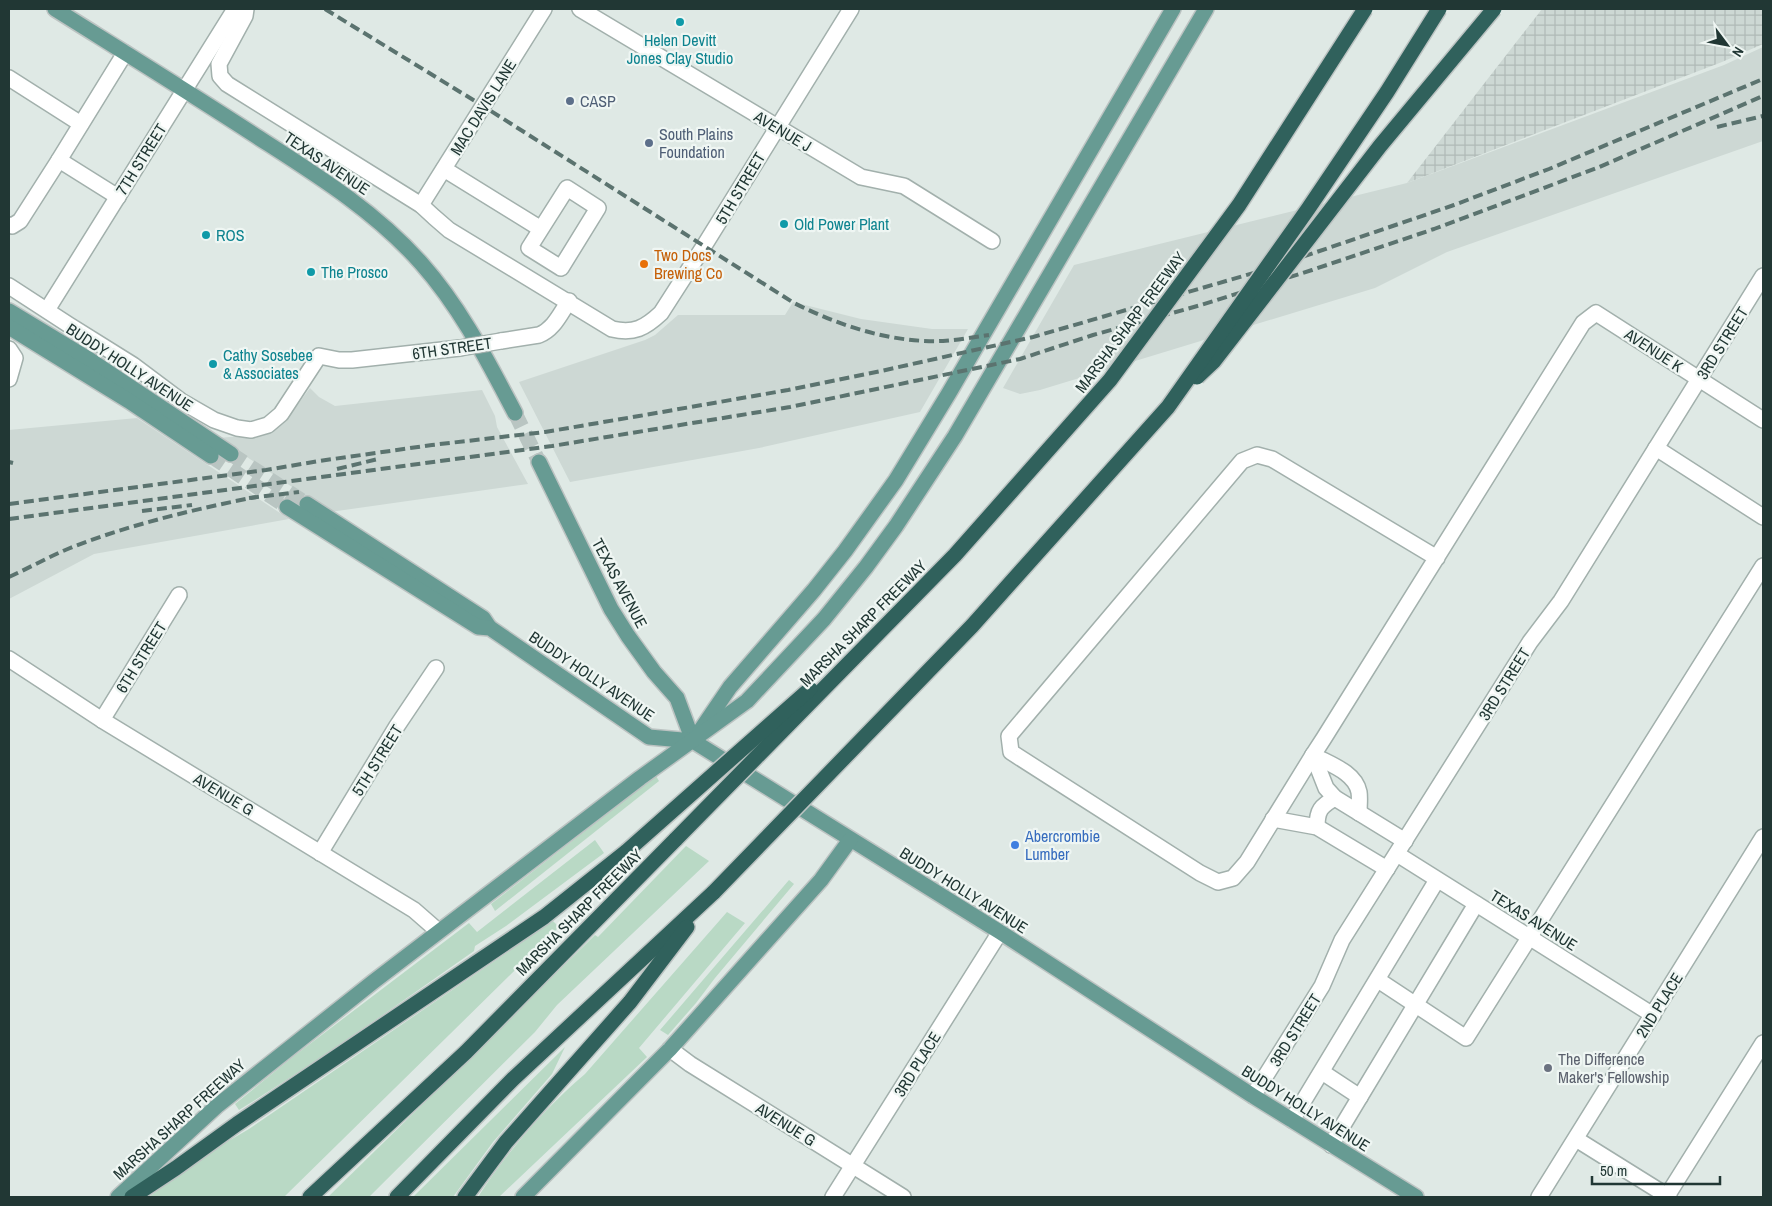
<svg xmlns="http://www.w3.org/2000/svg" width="1772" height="1206" viewBox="0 0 1772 1206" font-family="'Archivo Narrow',sans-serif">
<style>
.built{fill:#cdd8d4}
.industrial{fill:url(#industrial-grid)}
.grass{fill:#b9d9c5}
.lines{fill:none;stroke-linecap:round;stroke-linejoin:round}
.major-tunnel{stroke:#b9c5c2;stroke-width:15;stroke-dasharray:15 8;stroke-linecap:butt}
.minor-casing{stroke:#a2b0ac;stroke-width:18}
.major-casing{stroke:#bcc3c2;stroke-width:18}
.highway-casing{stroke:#bcc3c2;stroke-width:18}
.minor{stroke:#fff;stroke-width:15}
.major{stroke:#679b93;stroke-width:15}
.highway{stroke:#30615c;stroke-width:15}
.rail{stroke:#5b736f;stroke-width:4;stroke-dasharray:10 5;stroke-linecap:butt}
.minor-bridge-casing{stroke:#a2b0ac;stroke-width:18;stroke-linecap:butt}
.highway-bridge-casing{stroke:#bcc3c2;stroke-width:18;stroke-linecap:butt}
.minor-bridge{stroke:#fff;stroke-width:15}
.highway-bridge{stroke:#30615c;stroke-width:15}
.culture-dot{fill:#0f9aa8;stroke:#eff6f3;stroke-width:2}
.service-dot{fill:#5c6f8a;stroke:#eff6f3;stroke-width:2}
.food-dot{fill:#e8710a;stroke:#eff6f3;stroke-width:2}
.shop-dot{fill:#3f7fe0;stroke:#eff6f3;stroke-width:2}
.worship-dot{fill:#6b7280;stroke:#eff6f3;stroke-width:2}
.labels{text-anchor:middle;stroke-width:4.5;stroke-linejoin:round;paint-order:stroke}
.culture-label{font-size:16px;fill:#0d838f;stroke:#eff6f3;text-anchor:start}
.service-label{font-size:16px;fill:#4e5e75;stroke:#eff6f3;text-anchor:start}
.street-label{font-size:16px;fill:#213734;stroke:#eff6f3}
.food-label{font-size:16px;fill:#c56008;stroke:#eff6f3;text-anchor:start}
.shop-label{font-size:16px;fill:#366cbe;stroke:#eff6f3;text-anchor:start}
.worship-label{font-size:16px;fill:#5b616d;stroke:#eff6f3;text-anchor:start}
</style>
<defs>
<pattern id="industrial-grid" width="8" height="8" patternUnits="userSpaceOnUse" patternTransform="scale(1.25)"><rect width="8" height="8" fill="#cdd8d4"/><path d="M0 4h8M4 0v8" fill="none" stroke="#b0bab7"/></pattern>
</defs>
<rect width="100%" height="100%" fill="#dfe9e5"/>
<!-- built -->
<g class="built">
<polygon points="1763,47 1763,141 1447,252 1375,288 1040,390 1020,394 1003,388 1074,265 1407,183 1724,65"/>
<polygon points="793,302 861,319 932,329 968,329 920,412 759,448 570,482 519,382 645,340 655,335 678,315 785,315"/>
<polygon points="310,388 319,397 335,406 482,390 495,416 497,427 528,484 330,512 218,438 255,435 274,428 289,416"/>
<polygon points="137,418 289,519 94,554 9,599 9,430"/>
</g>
<!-- industrial -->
<polygon class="industrial" points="1542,9 1763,9 1763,44 1722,62 1407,183"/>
<!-- grass -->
<g class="grass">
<polygon points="656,776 659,781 495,911 491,904"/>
<path d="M595,840l9,13 -98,73 -31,20 -1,5c-77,54 -154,109 -235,159l-4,-6 59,-48 175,-133 8,9z"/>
<polygon points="686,846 709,861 557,1005 535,1032 369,1197 328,1197 595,935 598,937"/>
<polygon points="789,880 794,884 715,978 696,1003 668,1035 660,1030"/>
<path d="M727,912l18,11 -106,125 8,9 -148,140h-21c29,-45 66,-88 107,-123z"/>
<polygon points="553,921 559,927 284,1197 149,1197 201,1157 249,1129"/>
<polygon points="565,1047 552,1074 493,1142 453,1197 413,1197"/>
</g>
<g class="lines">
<!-- major-tunnel -->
<g class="major-tunnel">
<polyline points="515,413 539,462"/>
<polyline points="231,454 307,504"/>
<polyline points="211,456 287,507"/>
</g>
<!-- minor casing -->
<g class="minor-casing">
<g id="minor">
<path d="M246,9l-1,7 -26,48 1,12 7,8 194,121 13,12 15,13 163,99c22,5 33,-1 49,-16l43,-67 147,-237"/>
<polyline points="580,9 861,177 904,186 992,241"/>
<polyline points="9,78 81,124"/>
<polyline points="444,169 541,229 567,188 598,208 561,268 529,248 541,229"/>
<polyline points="118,197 59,160 125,53"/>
<polyline points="421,205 544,9"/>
<polyline points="9,225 12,226 20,221 59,160"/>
<polyline points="9,286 69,325 133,365 181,401 214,420 237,428 251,430 268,425 281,414 319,356 339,360 352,360 460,348"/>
<polyline points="47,310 235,9"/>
<path d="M501,341l38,-6c15,-6 21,-21 30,-34"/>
<polyline points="9,349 15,358 9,379"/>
<polyline points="1656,448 1763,517"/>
<polyline points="1437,558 1272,459 1257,455 1242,461 1009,736 1011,752 1200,873 1218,882 1233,878 1247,862 1313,755 1324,738 1583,323 1596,313 1763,420"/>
<polyline points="9,659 102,720 414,910 438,931"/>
<polyline points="102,720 179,595"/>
<polyline points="1313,755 1326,788 1335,798 1405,841"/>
<path d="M1313,755c16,9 42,17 46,37 1,6 0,14 0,21"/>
<polyline points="1273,819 1317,827 1387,869"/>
<path d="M1317,827c0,-17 4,-21 18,-29"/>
<polyline points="320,853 397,726 436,668"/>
<polyline points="1397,854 1653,1015"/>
<polyline points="1378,980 1466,1038 1763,566"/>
<polyline points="670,1049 690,1064 903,1197"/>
<polyline points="1322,1072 1360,1097"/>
<polyline points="1253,1096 1322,986 1342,940 1530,642 1561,601 1763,276"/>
<polyline points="1292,1120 1437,880"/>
<polyline points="1576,1139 1669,1197"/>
<polyline points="1331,1145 1476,904"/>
<polyline points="1667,1196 1763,1043"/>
<polyline points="833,1197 1000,932"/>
<polyline points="1539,1197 1763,837"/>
</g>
</g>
<!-- major casing -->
<g class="major-casing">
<g id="major">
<path d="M55,9c67,42 135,84 201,127 59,38 118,74 165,127 40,45 66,97 94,150"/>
<polyline points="9,311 90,360 231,454"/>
<polyline points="9,327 129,401 211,456"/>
<polyline points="539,462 611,609 628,636 654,672 677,698 693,741"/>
<polyline points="307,504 483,618 489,627"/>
<polyline points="287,507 478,627 490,628 649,737 693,741 1000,932 1253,1096 1416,1197"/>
<polyline points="700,731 730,687 814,590 845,551 896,480 949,393 1173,9"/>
<polyline points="118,1197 218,1105 373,982 640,778 747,701 824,619 866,567 896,526 955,436 1206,9"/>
<polyline points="523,1197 670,1049 821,880 850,840"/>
</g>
</g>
<!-- highway casing -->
<g class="highway-casing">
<g id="highway">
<polyline points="132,1197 176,1168 237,1124 544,917 627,851"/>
<polyline points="310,1197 466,1052 676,839"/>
<polyline points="397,1197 513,1079 714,892"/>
<polyline points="465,1197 506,1142 630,1002 687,927"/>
</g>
</g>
<!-- minor -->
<use href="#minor" class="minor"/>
<!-- major -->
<use href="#major" class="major"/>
<!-- highway -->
<use href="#highway" class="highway"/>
<!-- rail -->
<g class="rail">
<path d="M325,9l158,97 311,197c46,23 97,40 149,38 15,-1 31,-4 46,-6"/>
<polyline points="1717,127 1763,116"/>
<polyline points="9,462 13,463"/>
<polyline points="337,469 378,459"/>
<polyline points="249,498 299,492"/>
<polyline points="9,504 266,470 319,461 432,445 545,432 639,416 788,390 881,371 1033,337 1264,270 1454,205 1549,169 1763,79"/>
<polyline points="142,511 192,505"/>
<polyline points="9,519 552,446 790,407 1020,359 1093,335 1201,305 1312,270 1434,229 1597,168 1763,96"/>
<path d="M9,577c22,-10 43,-22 66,-31 58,-22 120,-37 181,-49"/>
</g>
<!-- minor-bridge casing -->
<g class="minor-bridge-casing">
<polyline id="minor-bridge" points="460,348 501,341"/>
</g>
<!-- highway-bridge casing -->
<g class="highway-bridge-casing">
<g id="highway-bridge">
<polyline points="1197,377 1214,361 1380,146 1494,9"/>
<polyline points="676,839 955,555 1110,380 1239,205 1365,9"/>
<polyline points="627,851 810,689"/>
<polyline points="714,892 972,626 1168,407 1308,209 1387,92 1439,9"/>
</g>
</g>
<!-- minor-bridge -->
<use href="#minor-bridge" class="minor-bridge"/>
<!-- highway-bridge -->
<use href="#highway-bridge" class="highway-bridge"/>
</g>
<!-- markers -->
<g class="culture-dot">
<circle cx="680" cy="22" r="5"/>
<circle cx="784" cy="224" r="5"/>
<circle cx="206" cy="235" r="5"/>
<circle cx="311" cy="272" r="5"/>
<circle cx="213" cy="364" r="5"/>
</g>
<g class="service-dot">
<circle cx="570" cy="101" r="5"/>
<circle cx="649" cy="143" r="5"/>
</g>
<circle class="food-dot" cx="644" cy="264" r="5"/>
<circle class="shop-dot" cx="1015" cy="845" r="5"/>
<circle class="worship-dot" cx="1548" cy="1068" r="5"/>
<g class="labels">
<!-- culture labels -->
<g class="culture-label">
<text x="680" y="46" text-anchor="middle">Helen Devitt<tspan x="680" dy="18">Jones Clay Studio</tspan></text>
<text x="794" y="230">Old Power Plant</text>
<text x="216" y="241">ROS</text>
<text x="321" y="278">The Prosco</text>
<text x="223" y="361">Cathy Sosebee<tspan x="223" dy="18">&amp; Associates</tspan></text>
</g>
<!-- service labels -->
<g class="service-label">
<text x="580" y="107">CASP</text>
<text x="659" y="140">South Plains<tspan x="659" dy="18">Foundation</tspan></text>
</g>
<!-- street labels -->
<g class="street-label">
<text transform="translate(483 107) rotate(-58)" y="6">MAC DAVIS LANE</text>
<text transform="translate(783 131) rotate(31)" y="6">AVENUE J</text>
<text transform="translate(141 159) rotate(-58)" y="6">7TH STREET</text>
<text transform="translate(327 163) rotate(34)" y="6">TEXAS AVENUE</text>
<text transform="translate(740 188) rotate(-59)" y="6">5TH STREET</text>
<text transform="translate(1130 322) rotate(-53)" y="6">MARSHA SHARP FREEWAY</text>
<text transform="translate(1722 343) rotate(-58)" y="6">3RD STREET</text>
<text transform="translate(452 348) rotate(-8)" y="6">6TH STREET</text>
<text transform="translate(1654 350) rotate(33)" y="6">AVENUE K</text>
<text transform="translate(130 367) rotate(33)" y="6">BUDDY HOLLY AVENUE</text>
<text transform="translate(620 583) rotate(62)" y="6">TEXAS AVENUE</text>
<text transform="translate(863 623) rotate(-45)" y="6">MARSHA SHARP FREEWAY</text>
<text transform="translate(141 657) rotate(-58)" y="6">6TH STREET</text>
<text transform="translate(592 676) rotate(34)" y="6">BUDDY HOLLY AVENUE</text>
<text transform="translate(1504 684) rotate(-58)" y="6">3RD STREET</text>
<text transform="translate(377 760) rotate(-58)" y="6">5TH STREET</text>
<text transform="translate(224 794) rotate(31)" y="6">AVENUE G</text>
<text transform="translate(964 890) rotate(32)" y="6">BUDDY HOLLY AVENUE</text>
<text transform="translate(579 912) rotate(-45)" y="6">MARSHA SHARP FREEWAY</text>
<text transform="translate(1534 920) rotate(32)" y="6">TEXAS AVENUE</text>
<text transform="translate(1659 1005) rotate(-58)" y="6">2ND PLACE</text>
<text transform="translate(1295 1030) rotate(-58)" y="6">3RD STREET</text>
<text transform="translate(917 1064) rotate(-58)" y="6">3RD PLACE</text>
<text transform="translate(1306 1108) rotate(32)" y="6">BUDDY HOLLY AVENUE</text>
<text transform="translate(179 1119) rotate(-42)" y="6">MARSHA SHARP FREEWAY</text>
<text transform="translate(786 1124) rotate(32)" y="6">AVENUE G</text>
</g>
<!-- food labels -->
<g class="food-label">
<text x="654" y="261">Two Docs<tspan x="654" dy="18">Brewing Co</tspan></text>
</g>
<!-- shop labels -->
<g class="shop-label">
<text x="1025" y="842">Abercrombie<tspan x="1025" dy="18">Lumber</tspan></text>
</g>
<!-- worship labels -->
<g class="worship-label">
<text x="1558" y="1065">The Difference<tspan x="1558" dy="18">Maker's Fellowship</tspan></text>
</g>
</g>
<!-- border -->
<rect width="1772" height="1206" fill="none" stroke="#213734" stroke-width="20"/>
<!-- north arrow -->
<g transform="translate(1727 45) rotate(122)" stroke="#eff6f3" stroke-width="4" paint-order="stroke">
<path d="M0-4L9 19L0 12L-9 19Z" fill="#213734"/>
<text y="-8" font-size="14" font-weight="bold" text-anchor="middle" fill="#213734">N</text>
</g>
<!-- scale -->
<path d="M1592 1176v8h128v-8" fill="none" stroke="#213734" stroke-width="2.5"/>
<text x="1600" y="1176" font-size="15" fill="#213734" stroke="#eff6f3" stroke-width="4" paint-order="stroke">50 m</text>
</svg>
